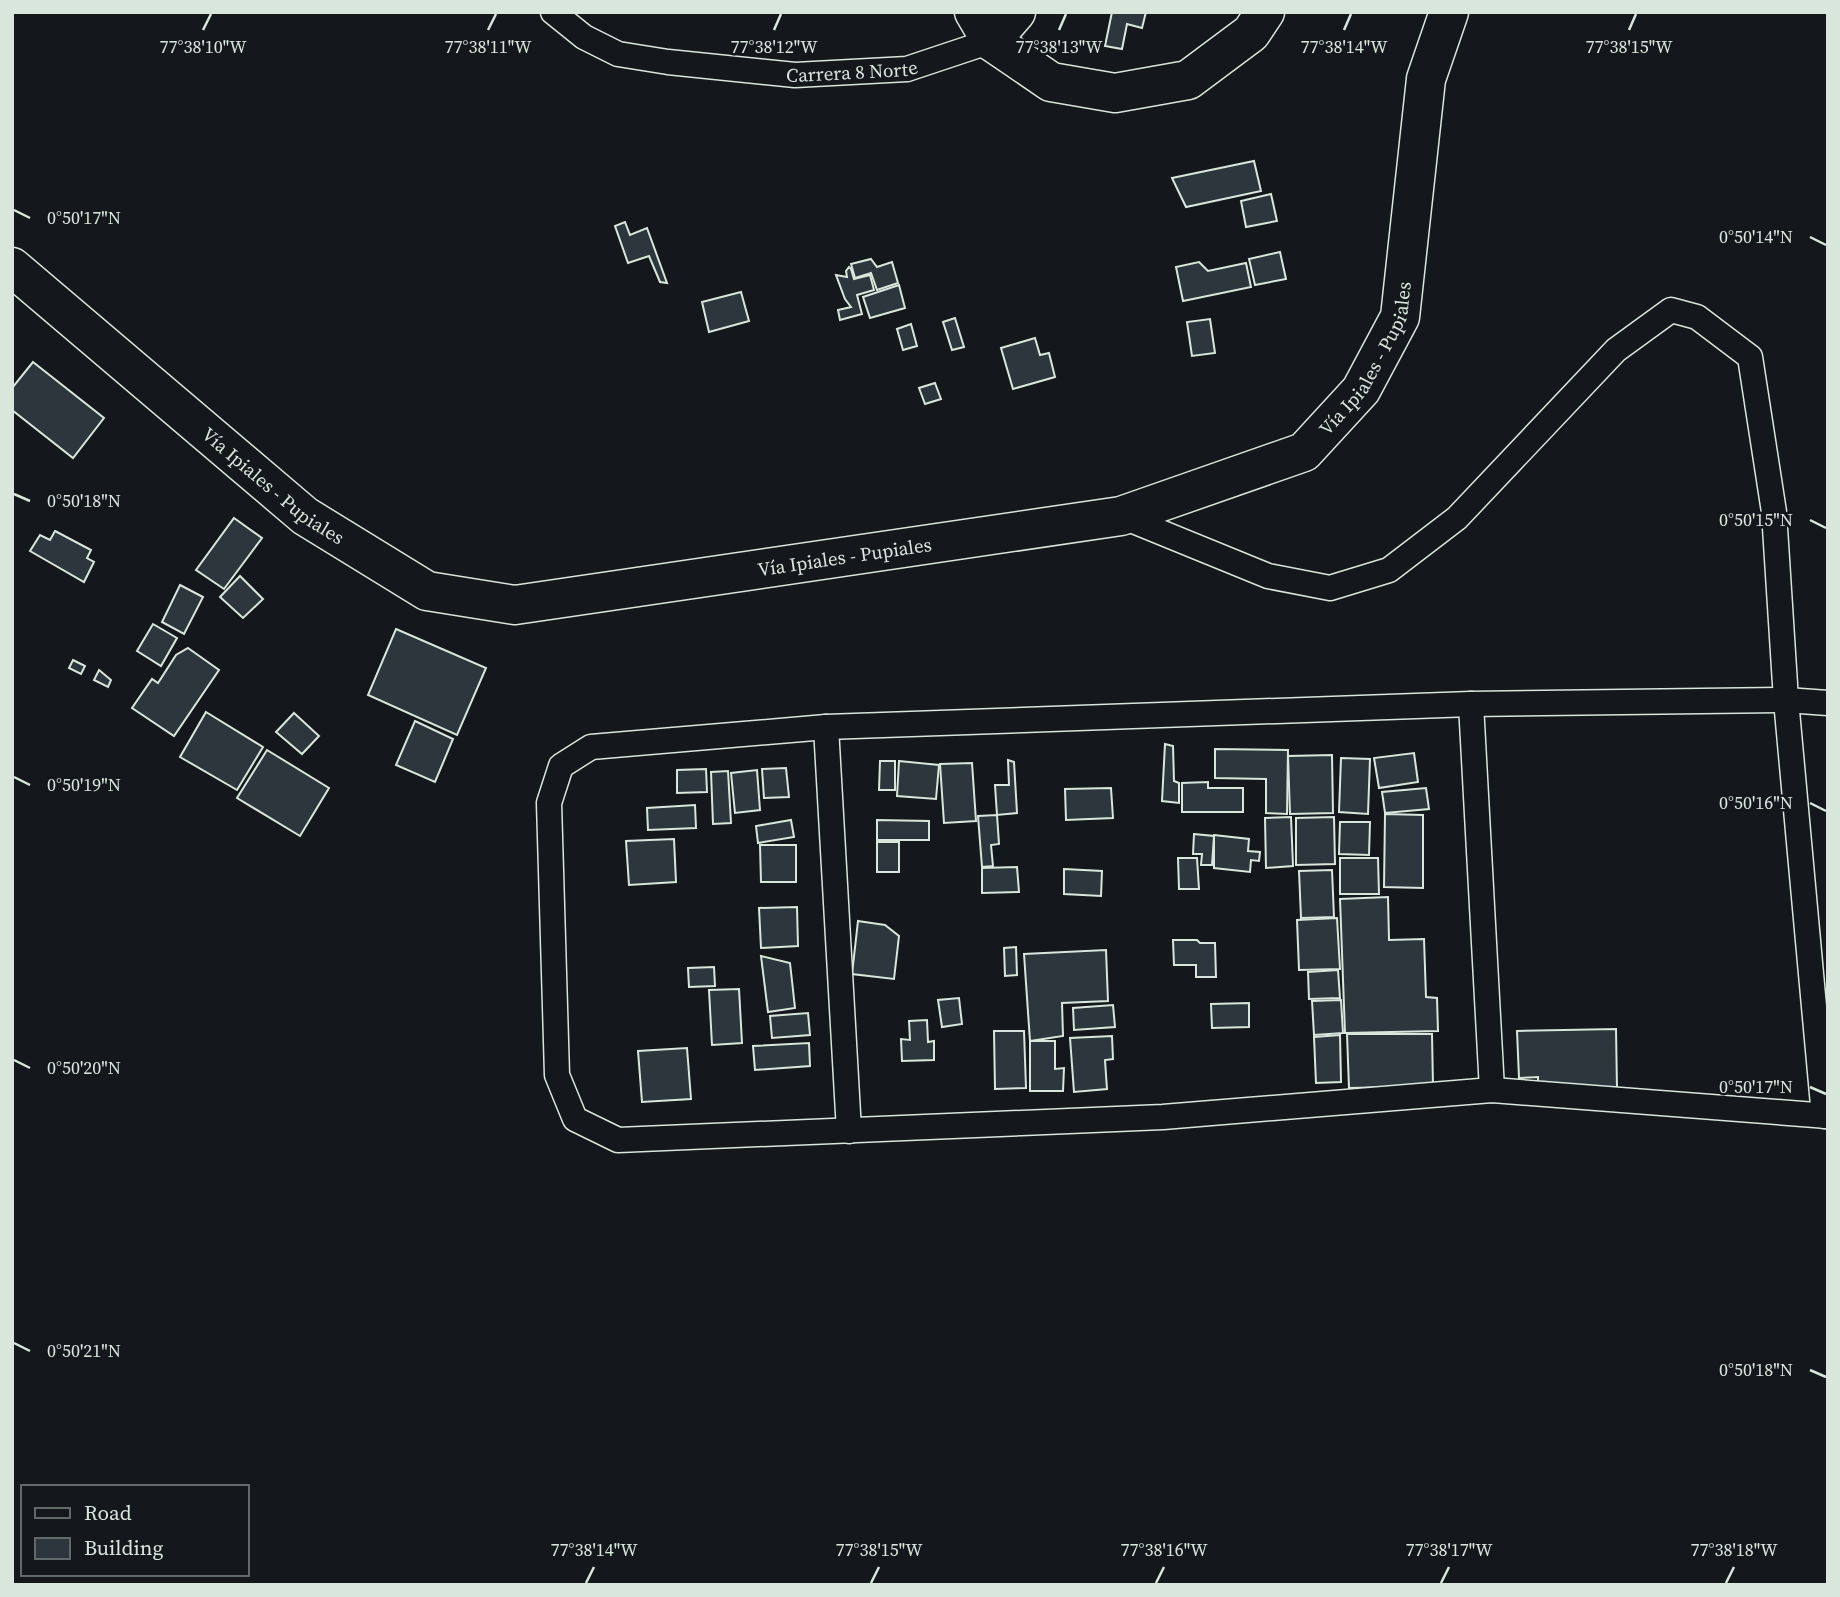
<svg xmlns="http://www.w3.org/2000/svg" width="1840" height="1597" viewBox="0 0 1840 1597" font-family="'Source Serif 4',serif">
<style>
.building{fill:#2c363c;stroke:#d8e6dc;stroke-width:2}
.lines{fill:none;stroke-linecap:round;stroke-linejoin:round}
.lane-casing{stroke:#d8e6dc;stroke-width:27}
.street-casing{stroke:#d8e6dc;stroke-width:41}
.secondary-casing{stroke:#d8e6dc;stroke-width:41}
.lane{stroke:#14181c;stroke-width:24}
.street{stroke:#14181c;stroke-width:38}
.secondary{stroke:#14181c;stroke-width:38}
.ticks{fill:none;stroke:#d8e6dc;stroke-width:2.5}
.labels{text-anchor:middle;stroke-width:5;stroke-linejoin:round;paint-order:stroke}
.street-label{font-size:19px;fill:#d8e6dc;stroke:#14181c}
.ticks-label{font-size:18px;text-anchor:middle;fill:#d8e6dc;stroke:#14181c;stroke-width:5;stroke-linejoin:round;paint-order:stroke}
</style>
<rect width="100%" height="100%" fill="#14181c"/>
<!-- building -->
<g class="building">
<polygon points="1112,12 1146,12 1142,28 1127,24 1122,49 1105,46"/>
<polygon points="1254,161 1261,191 1186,207 1172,178"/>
<polygon points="1271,194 1277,221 1246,227 1241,201"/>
<polygon points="625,222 630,235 647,228 667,283 660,282 649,256 628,263 615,226"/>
<polygon points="1280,252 1286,279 1255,285 1249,259"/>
<polygon points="871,259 877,267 892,262 898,283 877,290 871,273 855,278 851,264"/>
<polygon points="1199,262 1208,271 1246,263 1251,287 1183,301 1176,267"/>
<polygon points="849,267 851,269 854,279 870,275 874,290 857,295 862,314 840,320 838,310 851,307 845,299 836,275 847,277 846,271"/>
<polygon points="899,285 905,308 870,318 863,297"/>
<polygon points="741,292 749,321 709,332 702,302"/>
<polygon points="955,318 964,347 952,350 943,322"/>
<polygon points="1210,319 1215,353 1192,356 1187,322"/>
<polygon points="911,324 917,346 903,350 897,329"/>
<polygon points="1035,338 1040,355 1049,353 1055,377 1013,389 1001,348"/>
<polygon points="33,362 104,418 73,458 12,410 12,388"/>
<polygon points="935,383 941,399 925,404 919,388"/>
<polygon points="234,518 262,538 224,589 196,570"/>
<polygon points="55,531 91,550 87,558 94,562 84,582 30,551 40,535 50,540"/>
<polygon points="240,576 263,599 243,618 220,597"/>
<polygon points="180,585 203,597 184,634 162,622"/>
<polygon points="153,624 177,638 161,666 137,651"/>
<polygon points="396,629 486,668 457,735 368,695"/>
<polygon points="188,648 219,670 174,736 132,708 152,679 158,683 176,655"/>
<polygon points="73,660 85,666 81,674 69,668"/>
<polygon points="99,670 111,680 108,687 94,680"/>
<polygon points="206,712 263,747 237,790 180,757"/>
<polygon points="294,713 319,736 302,754 276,732"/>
<polygon points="415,721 453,739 435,782 396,765"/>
<polygon points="1165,744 1173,746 1174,781 1179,783 1179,803 1162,801"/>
<polygon points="1215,749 1288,750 1287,814 1266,813 1266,779 1215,778"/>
<polygon points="267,750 329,788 300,836 237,798"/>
<polygon points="1414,753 1418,782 1379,788 1374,758"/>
<polygon points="1332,755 1333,813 1290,814 1288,756"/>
<polygon points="1341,758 1370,759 1368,814 1339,812"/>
<polygon points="1008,760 1014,762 1017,813 997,815 995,785 1009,785"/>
<polygon points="880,761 895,761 895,790 879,790"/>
<polygon points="899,761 939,765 936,799 897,796"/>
<polygon points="972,763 976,821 944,823 940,764"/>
<polygon points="786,768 789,797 764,798 762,769"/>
<polygon points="706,769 707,792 677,793 677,770"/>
<polygon points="757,770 760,810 735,813 731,773"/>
<polygon points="728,771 731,823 713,824 711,772"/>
<polygon points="1208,782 1208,788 1243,788 1243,812 1182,812 1182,783"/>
<polygon points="1111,788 1113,818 1066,820 1065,789"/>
<polygon points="1426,788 1429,809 1385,813 1382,792"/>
<polygon points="695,805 696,828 648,830 647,808"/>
<polygon points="1385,814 1423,815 1423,888 1384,887"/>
<polygon points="997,815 999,844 991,845 993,866 982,867 978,816"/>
<polygon points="1291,817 1293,866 1266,868 1265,818"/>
<polygon points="1334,817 1335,864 1296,865 1296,818"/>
<polygon points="791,820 794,837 758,843 756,826"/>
<polygon points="877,820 929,821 929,840 877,840"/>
<polygon points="1340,822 1370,822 1369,855 1339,854"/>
<polygon points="1194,834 1214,836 1212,865 1201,865 1202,854 1193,854"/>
<polygon points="1214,835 1249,839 1248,851 1260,852 1259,861 1251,860 1250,872 1214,868"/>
<polygon points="674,839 676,882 629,885 626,841"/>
<rect x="877" y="842" width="22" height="30"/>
<polygon points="760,845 796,845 796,882 761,882"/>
<polygon points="1178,858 1197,858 1199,889 1179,889"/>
<polygon points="1340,858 1378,858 1379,894 1340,894"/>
<polygon points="1017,867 1019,892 982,893 982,868"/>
<polygon points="1064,869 1102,871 1101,896 1064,894"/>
<polygon points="1332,870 1334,917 1301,918 1299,871"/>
<polygon points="1388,897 1389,940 1424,939 1426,997 1437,998 1438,1031 1345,1033 1340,899"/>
<polygon points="797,907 798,946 761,948 759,908"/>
<polygon points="1337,918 1340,969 1299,970 1297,920"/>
<polygon points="858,921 885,925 899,936 894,979 852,974"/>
<polygon points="1173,940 1197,940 1200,943 1215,943 1216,977 1196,977 1196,965 1174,965"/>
<polygon points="1016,947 1017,975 1005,976 1004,948"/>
<polygon points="1106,950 1108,1001 1062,1003 1063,1036 1030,1041 1024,954"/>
<polygon points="761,956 790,963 795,1008 768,1012"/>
<polygon points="714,967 715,986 689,987 688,968"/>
<polygon points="1338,970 1340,998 1309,999 1308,972"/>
<polygon points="739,989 742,1043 712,1045 709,990"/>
<polygon points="959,998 962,1024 942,1027 938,1000"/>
<polygon points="1341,1000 1343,1033 1314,1035 1312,1001"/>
<polygon points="1249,1003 1249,1027 1212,1028 1211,1004"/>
<polygon points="1113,1005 1115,1027 1074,1030 1073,1008"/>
<polygon points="808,1013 810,1035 772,1038 770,1016"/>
<polygon points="927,1020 928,1042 934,1041 934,1060 902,1061 901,1039 910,1040 909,1021"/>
<polygon points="1616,1029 1617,1089 1538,1091 1538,1077 1519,1078 1517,1031"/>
<polygon points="994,1031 1024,1031 1026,1088 995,1089"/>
<polygon points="1347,1034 1432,1034 1433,1086 1349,1088"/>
<polygon points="1340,1035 1341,1082 1316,1083 1314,1037"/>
<polygon points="1112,1036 1113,1059 1105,1060 1107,1089 1074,1092 1070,1038"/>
<polygon points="1030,1041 1055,1041 1055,1069 1064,1068 1063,1091 1030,1091"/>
<polygon points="809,1043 810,1066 755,1070 753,1046"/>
<polygon points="687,1048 691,1099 642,1102 638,1051"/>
</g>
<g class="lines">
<!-- lane casing -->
<g class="lane-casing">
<g id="lane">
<path id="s1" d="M553,12l31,25 34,17 50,8 127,13 112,-6 84,-28"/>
<polyline points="1121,516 1268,576 1330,588 1389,570 1457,518 1616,350 1671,310 1697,317 1750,357 1774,512 1786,700 1824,1116"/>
<polyline points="1828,703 1786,700 1471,704 826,727 591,747 561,766 549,803 557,1075 575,1119 618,1140 1163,1117 1492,1090 1828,1116"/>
<polyline points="1471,704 1492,1090"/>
<polyline points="826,727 849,1131"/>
</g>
</g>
<!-- street casing -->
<g class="street-casing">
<g id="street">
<polyline points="974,12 991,41 1051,82 1115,93 1188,80 1251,33 1265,12"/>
<polyline points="991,41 1016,12"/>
</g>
</g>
<!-- secondary casing -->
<g class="secondary-casing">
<g id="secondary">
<path id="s2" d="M12,267l293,249 122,75 88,14 606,-89 183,-64 57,-62 39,-73 26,-238 23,-67"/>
</g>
</g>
<!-- lane -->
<use href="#lane" class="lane"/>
<!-- street -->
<use href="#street" class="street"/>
<!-- secondary -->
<use href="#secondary" class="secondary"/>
</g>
<!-- ticks -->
<path class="ticks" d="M203,30l8,-16M488,30l8,-16M774,30l7,-16M1059,30l7,-16M1344,30l7,-16M1629,30l7,-16M14,210l16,8M1810,237l16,8M14,494l16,7M1810,520l16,8M14,777l16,8M1810,803l16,8M14,1060l16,8M1810,1087l16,7M14,1343l16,8M1810,1370l16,7M586,1583l8,-16M871,1583l8,-16M1156,1583l8,-16M1441,1583l8,-16M1726,1583l8,-16"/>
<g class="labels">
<!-- street labels -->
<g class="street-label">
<text dy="7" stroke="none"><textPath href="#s1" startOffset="313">Carrera 8 Norte</textPath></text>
<text dy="7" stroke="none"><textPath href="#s2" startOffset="1538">Vía Ipiales - Pupiales</textPath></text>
<text dy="7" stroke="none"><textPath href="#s2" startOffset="341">Vía Ipiales - Pupiales</textPath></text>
<text dy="7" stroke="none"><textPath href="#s2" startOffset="950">Vía Ipiales - Pupiales</textPath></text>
</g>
</g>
<g class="ticks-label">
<text x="203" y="53">77°38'10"W</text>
<text x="488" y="53">77°38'11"W</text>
<text x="774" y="53">77°38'12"W</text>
<text x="1059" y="53">77°38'13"W</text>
<text x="1344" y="53">77°38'14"W</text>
<text x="1629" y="53">77°38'15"W</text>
<text x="84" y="224">0°50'17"N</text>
<text x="1756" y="243">0°50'14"N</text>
<text x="84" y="507">0°50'18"N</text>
<text x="1756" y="526">0°50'15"N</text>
<text x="84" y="791">0°50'19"N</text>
<text x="1756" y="809">0°50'16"N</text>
<text x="84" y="1074">0°50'20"N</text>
<text x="1756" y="1093">0°50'17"N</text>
<text x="84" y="1357">0°50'21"N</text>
<text x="1756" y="1376">0°50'18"N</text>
<text x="594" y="1556">77°38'14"W</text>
<text x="879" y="1556">77°38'15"W</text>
<text x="1164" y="1556">77°38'16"W</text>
<text x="1449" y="1556">77°38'17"W</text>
<text x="1734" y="1556">77°38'18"W</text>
</g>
<!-- border -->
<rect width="1840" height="1597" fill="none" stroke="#d8e6dc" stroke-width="28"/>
<!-- legend -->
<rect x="21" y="1485" width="228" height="91" fill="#14181c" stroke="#626a69" stroke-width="2"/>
<rect x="35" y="1508" width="35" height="10" fill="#14181c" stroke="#626a69" stroke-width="2"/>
<text x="84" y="1520" font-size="21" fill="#d8e6dc">Road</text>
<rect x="35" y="1538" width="35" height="21" fill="#2c363c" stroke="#626a69" stroke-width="2"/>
<text x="84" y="1555" font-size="21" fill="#d8e6dc">Building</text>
</svg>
